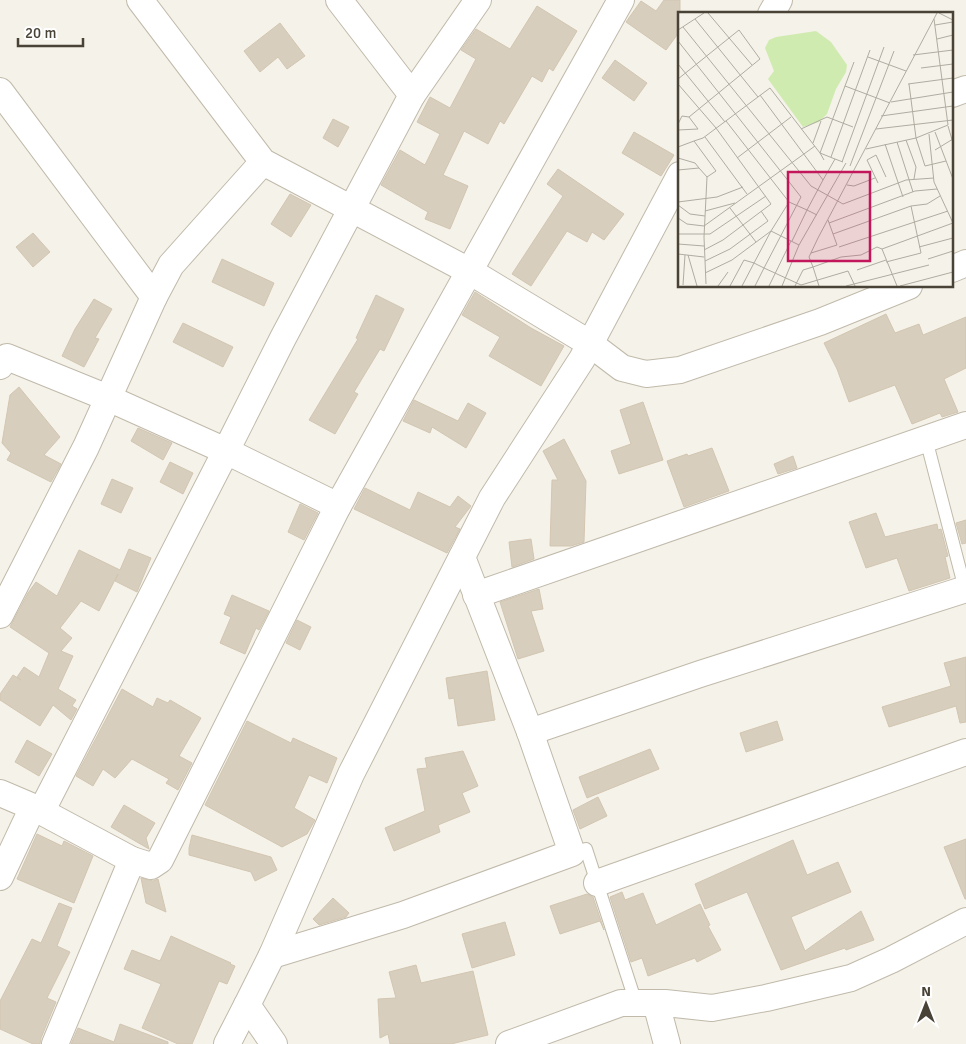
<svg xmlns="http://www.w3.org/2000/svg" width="966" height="1044" viewBox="0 0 966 1044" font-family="Signika,sans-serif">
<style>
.building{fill:#d7cebe;stroke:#d3c6b1}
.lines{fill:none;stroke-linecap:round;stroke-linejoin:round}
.lane-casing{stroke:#c1baab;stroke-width:14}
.street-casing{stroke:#c1baab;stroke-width:28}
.lane{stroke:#fff;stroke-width:12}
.street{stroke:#fff;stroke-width:26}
.inset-road{fill:none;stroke:#b0aca2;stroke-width:1}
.view{fill:#c2185b;fill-opacity:0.15;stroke:#c2185b;stroke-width:2.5}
.inset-edge{fill:none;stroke:#494237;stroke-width:2.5}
</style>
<rect width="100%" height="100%" fill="#f5f2e9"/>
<!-- building -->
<g class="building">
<polygon points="664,0 680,0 680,31 666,50 626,22 641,1 656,11"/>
<polygon points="537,6 577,31 553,71 549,68 542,82 532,76 504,124 500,121 488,144 464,131 443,175 468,186 450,229 425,219 428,212 381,185 400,150 425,165 440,134 417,122 430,97 450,108 476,59 461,50 476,29 510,49"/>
<polygon points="280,23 305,56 287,69 278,57 260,72 244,51"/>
<polygon points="615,60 647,83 634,101 602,78"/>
<polygon points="333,119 349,127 338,147 323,138"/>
<polygon points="634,132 674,155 661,176 622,153"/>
<polygon points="558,169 624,214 604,240 592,232 587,242 567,231 531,286 512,274 563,196 547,184"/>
<polygon points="290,194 311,205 291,237 271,224"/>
<polygon points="33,233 50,252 33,267 16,247"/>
<polygon points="222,259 274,283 264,306 212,282"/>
<polygon points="475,292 531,328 564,346 541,386 489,356 500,337 462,315"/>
<polygon points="376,295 404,309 384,351 380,349 354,392 358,394 335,434 309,420 358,339 356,338"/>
<polygon points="94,299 112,309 95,338 99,339 84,367 62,356 75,329"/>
<polygon points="886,314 895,333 919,324 923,335 966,317 966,368 944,379 958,412 942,417 940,413 912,424 895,385 849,402 837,369 824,343"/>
<polygon points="183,323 233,347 223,367 173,342"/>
<polygon points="19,387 60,437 44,455 61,464 51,482 7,460 11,453 2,443 10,395"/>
<polygon points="414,400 458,421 468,403 486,413 466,448 432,427 430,433 403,421"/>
<polygon points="643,402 663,460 619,474 611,451 631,444 620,410"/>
<polygon points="138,428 172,443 163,460 131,441"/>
<polygon points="564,439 586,481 584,542 571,546 550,546 552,480 558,480 543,451"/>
<polygon points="712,448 729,491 684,507 667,461 687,454 688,456"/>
<polygon points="793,456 797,468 778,474 774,464"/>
<polygon points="170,462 193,473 183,494 160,482"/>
<polygon points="112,479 133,488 121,513 101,504"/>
<polygon points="365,488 410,510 418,492 450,507 458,496 471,506 455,527 460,529 447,553 354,509"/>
<polygon points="300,504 318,513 304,540 288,532"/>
<polygon points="876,513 885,537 937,524 938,530 941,529 948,556 945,557 950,578 909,591 897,558 866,568 849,522"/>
<polygon points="966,520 966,543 962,544 956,523"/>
<polygon points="531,539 534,559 512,567 509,542"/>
<polygon points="129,549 151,558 137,592 115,581 118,574 99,611 81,601 60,628 72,638 61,651 73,656 58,689 76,700 72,706 77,709 71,720 53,705 40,726 0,700 0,694 13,675 21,680 17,677 24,667 39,677 49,653 10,627 28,593 36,582 57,596 79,550 120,570"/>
<polygon points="539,589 543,609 531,611 544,651 518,659 500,602"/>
<polygon points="232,595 269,611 259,630 256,628 245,654 220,643 231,617 224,614"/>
<polygon points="297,620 311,627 300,650 286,643"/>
<polygon points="966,657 966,722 960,723 956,706 889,727 882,707 951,686 944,663"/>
<polygon points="487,671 495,720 458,726 454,698 449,699 446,678"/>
<polygon points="122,689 153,707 157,698 168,703 170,700 201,718 179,756 192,763 178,790 166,783 169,779 132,759 115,778 103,769 93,786 76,776"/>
<polygon points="247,721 291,743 293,738 337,758 327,783 309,775 294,808 315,820 307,834 282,847 205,805"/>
<polygon points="777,721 783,740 746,752 740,733"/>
<polygon points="27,740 52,754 39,776 15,762"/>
<polygon points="650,749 659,769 587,798 579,777"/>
<polygon points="463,751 478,786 462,793 470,812 438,825 440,832 394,851 385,828 425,811 417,769 427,768 425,758"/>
<polygon points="598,797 607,816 580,829 573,810"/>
<polygon points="124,805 155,823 146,838 149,849 111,827"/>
<polygon points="37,834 62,846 64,841 93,856 74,903 17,879"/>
<polygon points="192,835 271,857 277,870 255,881 251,872 189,855 189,848"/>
<polygon points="966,839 966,899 965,899 944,847"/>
<polygon points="793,840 807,875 838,862 851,892 791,917 805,951 861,911 874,940 846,950 845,948 781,970 747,892 705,909 695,884"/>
<polygon points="141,878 153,881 158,879 166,912 146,903"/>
<polygon points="622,892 625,900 643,893 656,925 700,904 710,925 708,926 721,950 697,962 695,958 648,976 642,958 631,962 610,897"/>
<polygon points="587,894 593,897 604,930 600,921 560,934 550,906"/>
<polygon points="333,898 349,913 346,917 319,925 313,919"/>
<polygon points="59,903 72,908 57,946 70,952 47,998 56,1002 41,1038 40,1044 33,1044 0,1029 0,1001 32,939 41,943"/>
<polygon points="505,922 515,955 472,968 462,934"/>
<polygon points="171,936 231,963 230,964 235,966 227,984 219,981 192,1044 178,1044 142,1028 161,984 124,969 132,950 160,961"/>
<polygon points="416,965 421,983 473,971 488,1035 451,1044 390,1044 388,1034 380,1038 378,999 396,998 389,972"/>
<polygon points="120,1024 168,1042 168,1044 71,1044 78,1028 114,1042"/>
</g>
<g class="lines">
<!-- lane casing -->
<g class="lane-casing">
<g id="lane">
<polyline points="926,439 966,593"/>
<polyline points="572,853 586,849 636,1003"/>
</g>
</g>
<!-- street casing -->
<g class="street-casing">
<g id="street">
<polyline points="140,0 263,162 471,272 589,343 622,368 646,374 680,370 820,322 909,286"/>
<polyline points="771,14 779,0"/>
<polyline points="0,91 154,297 86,447 0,615"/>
<polyline points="952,94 966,89"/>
<polyline points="412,95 478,0"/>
<polyline points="952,269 966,263"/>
<polyline points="154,297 171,265 263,162"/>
<polyline points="0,366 7,357 108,398 226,451 283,338 412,95 339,0"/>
<polyline points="476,595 966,425"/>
<polyline points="530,732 700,674 966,589"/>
<polyline points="0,793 33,807 0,877"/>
<polyline points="33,807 132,860 55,1044"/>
<polyline points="41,812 226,451 338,506"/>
<polyline points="132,860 151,866 160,860 338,506 621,0"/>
<polyline points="597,883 966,752"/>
<polyline points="272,955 403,915 572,853 530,732 462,557"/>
<polyline points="656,1003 667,1044"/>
<polyline points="227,1044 247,1005"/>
<polyline points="274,1044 247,1005 272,955 351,774 492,498 582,359 680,175"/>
<polyline points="509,1044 621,1003 665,1003 712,1008 766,998 851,978 891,960 966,921"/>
</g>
</g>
<!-- lane -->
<use href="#lane" class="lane"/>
<!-- street -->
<use href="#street" class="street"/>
</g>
<!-- overview -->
<g transform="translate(678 12)">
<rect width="275" height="275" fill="#f5f2e9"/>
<path d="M138,19l15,11 16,23 -1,7 -10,17 -9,25 -8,8 -16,5 -35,-48 6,-8 -9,-23 4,-8 7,-3z" fill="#d0ebb0"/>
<path class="inset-road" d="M30,1l44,52M261,1l14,7M17,7l63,78M257,13l18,-3M5,15l128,159 32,18 63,-24 28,-2M0,18l26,-17M259,27l16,-4M0,29l123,156 -37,71 37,17 47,-14 7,15M235,43l40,-5M190,45l38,14M0,52l47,58M243,56l32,-4M0,67l61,-49 21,29 -71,58 9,12 -20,1M0,72l38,44 55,76 -48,36 -19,10M230,72l45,-6M231,72l7,54 9,28 21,-5M167,74l9,-24M213,90l62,-10M203,104l72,-10M48,109l63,81M0,112l4,-8 7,1M270,114l5,17M123,117l26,-12 26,10M198,117l77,-9M257,120l18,47M27,125l42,57M228,128l10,27 -2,12M219,130l16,50M135,131l8,-22M207,132l18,53M0,135l16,-6M188,137l50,-11 32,-13 -14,-106M257,138l18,-11M153,145l39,-107M0,146l17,5 4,5M59,146l54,-41M146,148l-4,-7 25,-67 45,17M164,150l42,-115M172,154l44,-115M0,158l21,-2 8,9M145,168l12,-21 8,3M200,171l-11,-23 9,-5 10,22M169,173l7,1 21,-8M0,190l39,-5 26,-10M0,193l12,9 15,2M52,196l26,34M27,199l30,-8M0,206l9,6 17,2 111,-80M151,211l86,-32 22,-2M0,222h32l56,-38M155,222l78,-28 16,-2 13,-8M114,229l15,-31 10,5M0,232l26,2M121,233l47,-82M161,235l109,-36M241,235l34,-9M133,241l26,-8 -9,-25M0,242l26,3M10,243l9,31M250,247l25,-8M27,249l25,-12 38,-28 -7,-10M208,250l35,-9 -10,-47M179,258l29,-10M27,261l27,-13 39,-29 18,-29 18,8 16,-30 -63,-85M28,272l-2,-47 3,-60 9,-6 -22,-30 9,-3 67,-50 50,65 15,6M5,273l2,-30M40,274l10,-14M52,274l14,-26 10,3 17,-32 20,10 -22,45M64,274l12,-23 10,5 -9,18M104,274l17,-41 -8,-4M117,274l8,-16 10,-3 -4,-10 9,-19 119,-225M141,274l-6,-19 28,-10 20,-2 16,-8 5,2M168,274l83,-21M219,274l-15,-37 71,-26 -19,-41 -5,-48M222,274l53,-14"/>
<path class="view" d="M110,160h82v89h-82z"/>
<rect width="275" height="275" class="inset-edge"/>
</g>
<!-- north arrow -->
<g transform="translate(926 1004)" stroke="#ffffff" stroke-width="4" paint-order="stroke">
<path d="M0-4L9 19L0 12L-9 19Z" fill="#494237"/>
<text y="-8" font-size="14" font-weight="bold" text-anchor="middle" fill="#494237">N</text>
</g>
<!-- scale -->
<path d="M18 38v8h65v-8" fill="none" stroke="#494237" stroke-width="2.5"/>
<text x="25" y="38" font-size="15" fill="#494237" stroke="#ffffff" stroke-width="4" paint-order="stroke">20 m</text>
</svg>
